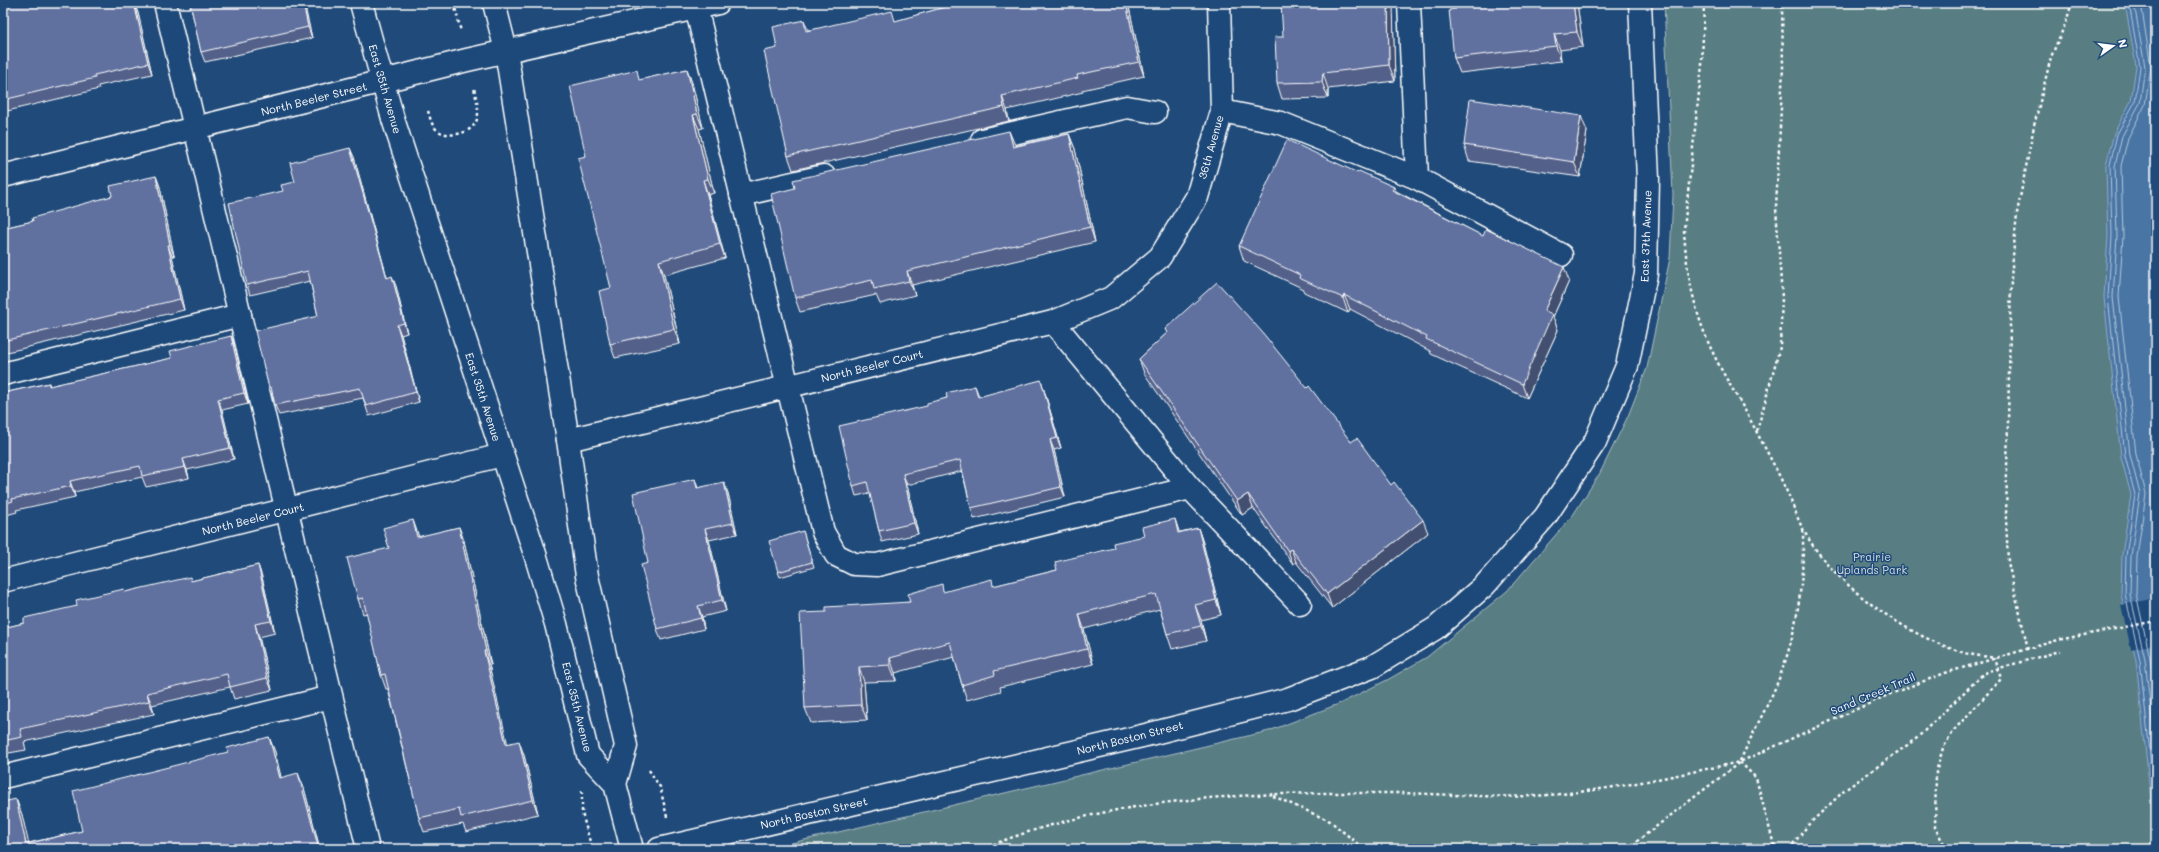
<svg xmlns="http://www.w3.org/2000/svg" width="2159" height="852" viewBox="0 0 2159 852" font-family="Mali,sans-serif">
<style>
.green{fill:#597e84;stroke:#acbec2}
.water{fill:#4975a4;stroke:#92acc8}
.pier{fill:#1f4a7a}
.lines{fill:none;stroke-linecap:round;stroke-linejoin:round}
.shore{stroke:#b6c8db;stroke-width:1}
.minor-casing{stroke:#fff;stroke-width:25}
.path{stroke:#fff;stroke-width:2.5;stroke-dasharray:3 3;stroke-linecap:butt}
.minor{stroke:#1f4a7a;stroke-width:22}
.wall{fill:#53618a;stroke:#fff}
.shaded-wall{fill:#434f70;stroke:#fff}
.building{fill:#6071a0;stroke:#fff}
.labels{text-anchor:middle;stroke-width:3;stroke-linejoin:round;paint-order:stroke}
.street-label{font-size:11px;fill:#fff;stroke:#1f4a7a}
.park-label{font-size:11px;fill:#d6dfe0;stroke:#1f4a7a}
</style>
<rect width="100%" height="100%" fill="#1f4a7a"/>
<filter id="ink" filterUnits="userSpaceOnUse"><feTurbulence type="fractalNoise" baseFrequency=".025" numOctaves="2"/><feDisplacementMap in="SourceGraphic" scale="8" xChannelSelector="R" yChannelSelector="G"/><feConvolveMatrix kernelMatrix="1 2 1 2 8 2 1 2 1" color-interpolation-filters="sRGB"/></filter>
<g filter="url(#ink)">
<!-- green -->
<polygon class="green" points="1664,3 2156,3 2156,849 766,849 1269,731 1341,703 1389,679 1427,657 1507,591 1573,515 1600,473 1628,416 1647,368 1670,258 1673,195"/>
<!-- water -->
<polygon class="water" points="2125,3 2156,3 2156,849 2136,660 2121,594 2122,555 2131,495 2121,457 2104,297 2108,236 2106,165 2114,133 2131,101 2136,66"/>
<!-- pier -->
<polygon class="pier" points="2156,598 2156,644 2131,649 2121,605"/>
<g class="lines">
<!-- shore -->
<g class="shore">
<polyline points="2129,3 2140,67 2135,102 2117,134 2110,165 2112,236 2108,297 2125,456 2135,495 2126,556 2125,594 2140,660 2156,811"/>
<polyline points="2134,3 2145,67 2140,103 2122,136 2115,166 2117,236 2113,297 2130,455 2140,494 2131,556 2130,594 2145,659 2156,756"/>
<polyline points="2141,3 2151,68 2145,105 2128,138 2121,166 2123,236 2119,297 2136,454 2146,494 2137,557 2136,593 2150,658 2156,704"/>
</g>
<!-- minor casing -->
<g class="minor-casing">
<g id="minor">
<polyline points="165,3 368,849"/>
<polyline points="361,3 393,119 536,557 556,624 588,755 615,784 632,849"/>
<polyline points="494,3 506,51 568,440 587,576 626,746 615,784"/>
<polyline points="695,3 823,532 836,555 854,564 877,565 1190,488"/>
<polyline points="1409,3 1417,178"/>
<polyline points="1222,111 1281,123 1417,178 1561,255"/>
<polyline points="982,140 1127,107 1155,112"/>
<polyline points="3,176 467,60 718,3"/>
<polyline points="741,195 824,176"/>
<polyline points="1053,322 1190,488 1300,604"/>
<polyline points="3,374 240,315"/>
<polyline points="568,440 1053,322 1111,298 1160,257 1197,197 1222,111 1219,3"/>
<polyline points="3,581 502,455"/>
<polyline points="3,777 331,697"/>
<polyline points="659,849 1142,736 1288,699 1372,667 1436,628 1485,585 1545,517 1595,442 1627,366 1646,274 1648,179 1640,3"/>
</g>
</g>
<!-- path -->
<g class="path">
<polyline points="454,3 461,32"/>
<path d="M1704,3l-2,62 -18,164c2,44 11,88 31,128 11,23 26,45 38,68 13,25 27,50 38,76 4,9 7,19 12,28 28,54 104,108 162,124 10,3 20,3 30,5"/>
<path d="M428,111c2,6 3,14 9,19 10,8 29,5 37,-5 8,-10 2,-26 0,-37"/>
<polyline points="1757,431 1780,347 1782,298 1776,207 1783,68 1782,3"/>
<polyline points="2028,649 2008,562 2006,518 2011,278 2017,213 2034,126 2051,57 2066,22 2072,3"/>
<path d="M1740,761c10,-22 21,-43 32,-66 24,-52 32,-108 31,-165"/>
<polyline points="1740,762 1756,778 1775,849"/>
<polyline points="649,770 660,787 667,817"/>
<polyline points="582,791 582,813 592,849"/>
<polyline points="1273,796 1330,821 1364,849"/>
<path d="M982,849c127,-53 270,-57 406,-56 48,0 95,5 143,3 70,-3 140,-20 209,-34"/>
<polyline points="1627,849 1740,762 1888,695 1945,673 2058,640 2156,621"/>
<polyline points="1789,849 1809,824 1845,790 1917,738 1982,675 1989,671 2060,651"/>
<polyline points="1947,849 1935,828 1936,772 1943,748 1955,729 2001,679 1995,658"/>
</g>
<!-- minor -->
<use href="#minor" class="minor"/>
</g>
<!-- wall -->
<g class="wall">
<polygon points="3,3 134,3 138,13 152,74 98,86 99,89 3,112"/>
<polygon points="190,3 304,3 312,38 205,62 201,52"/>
<polygon points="943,3 1128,3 1144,76 1082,90 1083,92 1007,110 1009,121 793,170 788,156 777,48 804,20 808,30 896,21 945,7"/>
<polygon points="1577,3 1583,47 1560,50 1561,61 1460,73 1454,58 1456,9"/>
<polygon points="1393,15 1395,81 1328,89 1328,98 1282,99 1277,83 1283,37"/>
<polygon points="687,69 692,83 703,128 699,129 714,193 708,195 725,258 664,275 680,344 615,358 610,344 611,288 586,156 640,80"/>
<polygon points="1587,131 1580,177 1469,161 1464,145"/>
<polygon points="1069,134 1075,149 1095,242 912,285 915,295 880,304 876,295 800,312 795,298 1015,146"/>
<polygon points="354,157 387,278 396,286 407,333 401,335 419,402 369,416 363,398 279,415 275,405 273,397 273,398 269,388 318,316 310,281 250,295 247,285 283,191 295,182"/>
<polygon points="1358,173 1394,187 1396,191 1569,281 1553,317 1558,330 1527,398 1431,354 1430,351 1350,309 1348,313 1304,292 1302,288 1244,261 1239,246"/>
<polygon points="156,176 160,187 174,256 172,256 184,310 3,353 3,228 33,221 112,196"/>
<polygon points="1165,329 1307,388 1351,442 1391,485 1428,533 1332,608 1296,562 1293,564 1253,508 1242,515 1144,373 1139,359 1167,333"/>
<polygon points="231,336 235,347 248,404 222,410 234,459 187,470 189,478 146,487 142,477 74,492 75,497 16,510 17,512 3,516 3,393 49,383 50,386 172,358"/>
<polygon points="975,386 979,396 1044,390 1061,448 1054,450 1065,497 974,519 971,508 962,471 907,485 918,534 882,542 879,531 870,493 856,496 853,486 927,406"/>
<polygon points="695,479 698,488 728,493 737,534 709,540 726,611 702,617 704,629 661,640 657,629 648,563"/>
<polygon points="459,527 464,541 491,665 489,665 507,744 524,755 538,814 466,832 463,824 424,832 419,818 388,689 386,689 381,675 367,613 363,614 358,599 389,548 418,534 419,537"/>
<polygon points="1198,528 1203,543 1221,615 1201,620 1206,641 1172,649 1167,634 1160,609 1084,629 1093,664 1000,687 1001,691 967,700 962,685 954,657 895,673 896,681 864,682 867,720 811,723 805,708 826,612 910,602 944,592 994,586 1057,570 1180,532"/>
<polygon points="803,531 814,567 780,577 778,572"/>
<polygon points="258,565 262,577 275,633 259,637 272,690 234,699 230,687 152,705 154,714 24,742 26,750 3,754 3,628 16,625 125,592 191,581"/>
<polygon points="269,737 275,752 281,778 304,788 320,849 3,849 16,799 22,815 28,843 82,831 228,752"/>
</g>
<!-- shaded-wall -->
<g class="shaded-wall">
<polygon points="134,3 138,13 152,74 148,63"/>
<polygon points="303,3 304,3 312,38 308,27"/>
<polygon points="1126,3 1128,3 1144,76 1139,62"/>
<polygon points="1388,3 1393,3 1395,81 1389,65"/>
<polygon points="1573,3 1577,3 1583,47 1577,32"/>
<polygon points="1554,34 1560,50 1561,61 1556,46"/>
<polygon points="687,69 692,83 703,128 697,114"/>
<polygon points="1323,73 1328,89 1328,98 1322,82"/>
<polygon points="1002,96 1007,110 1009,121 1004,107"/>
<polygon points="693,115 699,129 714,193 708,179"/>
<polygon points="1581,116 1587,131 1580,177 1574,162"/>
<polygon points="1009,131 1015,145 1018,161 1013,147"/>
<polygon points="1069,134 1075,149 1095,242 1090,227"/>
<polygon points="350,148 354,157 390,288 387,278"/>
<polygon points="156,176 160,187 174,256 170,245"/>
<polygon points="703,180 708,195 725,258 720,244"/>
<polygon points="168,245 172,256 184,310 180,299"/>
<polygon points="659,261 664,275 680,344 674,329"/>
<polygon points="1564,267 1569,281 1553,317 1558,330 1527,398 1522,384 1544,311"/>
<polygon points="907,271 912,285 915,295 909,281"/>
<polygon points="392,276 396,286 407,333 404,323"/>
<polygon points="1344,295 1350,309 1348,313 1343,298"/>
<polygon points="397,325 401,335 419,402 416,392"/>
<polygon points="231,336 235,347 248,404 244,393"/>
<polygon points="1041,380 1044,390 1061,448 1057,438"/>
<polygon points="218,399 222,410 234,459 230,448"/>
<polygon points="1050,440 1054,450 1065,497 1061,487"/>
<polygon points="183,459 187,470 189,478 185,467"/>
<polygon points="903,474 907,485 918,534 914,523"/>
<polygon points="70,481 74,492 75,497 71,486"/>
<polygon points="724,482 728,493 737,534 733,523"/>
<polygon points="1248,494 1253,508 1242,515 1237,501"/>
<polygon points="1175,519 1180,534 1178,533"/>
<polygon points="413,520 418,534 423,552 417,537"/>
<polygon points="1423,520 1428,533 1332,608 1327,594"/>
<polygon points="459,527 464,541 491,665 486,651"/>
<polygon points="1198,528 1203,543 1221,615 1216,600"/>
<polygon points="705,529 709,540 726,611 722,600"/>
<polygon points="1291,549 1296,562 1293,564 1288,551"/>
<polygon points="258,565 262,577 275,633 271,621"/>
<polygon points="1195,605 1201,620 1206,641 1201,626"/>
<polygon points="698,606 702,617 704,629 701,618"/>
<polygon points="1079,614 1084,629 1093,664 1087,649"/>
<polygon points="255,624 259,637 272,690 267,678"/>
<polygon points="484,651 489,665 511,758 506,744"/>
<polygon points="890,658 895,673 896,681 890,665"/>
<polygon points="859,667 864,682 867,720 861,705"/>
<polygon points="147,693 152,705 154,714 149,701"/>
<polygon points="269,737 275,752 285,793 280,778"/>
<polygon points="519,741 524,755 538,814 533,800"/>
<polygon points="298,773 304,788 320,849 319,849 318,846"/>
<polygon points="16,799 22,815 30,849 26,844"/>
</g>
<!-- building -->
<g class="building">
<polygon points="3,3 134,3 148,63 94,75 95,78 3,100"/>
<polygon points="190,3 303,3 308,27 201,52"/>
<polygon points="943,3 1126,3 1139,62 1077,75 1078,78 1002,96 1004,107 788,156 764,51 777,48 773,27 804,20 806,31 892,11 895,21 945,7"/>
<polygon points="1281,3 1388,3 1389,65 1323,73 1322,82 1277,83 1275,37 1283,37"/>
<polygon points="1455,3 1573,3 1577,32 1554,34 1556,46 1454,58 1449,10 1456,9"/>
<polygon points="687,69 697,114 693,115 708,179 703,180 720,244 659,261 674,329 610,344 599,291 611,288 578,158 586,156 570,86 637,70 639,80"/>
<polygon points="1470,99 1581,116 1574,162 1464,145"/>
<polygon points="1009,131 1013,147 1069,134 1090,227 907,271 909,281 874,289 872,280 795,298 771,194 795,188 793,180"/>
<polygon points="1287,140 1358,173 1359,171 1394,187 1392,190 1483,236 1486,229 1564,267 1544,311 1552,315 1522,384 1426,339 1427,337 1344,295 1343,298 1299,278 1300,275 1239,246"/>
<polygon points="350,148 387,278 392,276 404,323 397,325 416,392 366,406 360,388 275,405 271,387 269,388 255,331 318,316 308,271 247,285 229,203 283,191 281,185 295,182 290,163"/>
<polygon points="156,176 170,245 168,245 180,299 3,341 3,228 33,221 32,218 112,196 110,186"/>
<polygon points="1217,282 1262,332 1307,388 1309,386 1351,442 1357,438 1391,485 1394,482 1423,520 1327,594 1291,549 1288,551 1248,494 1237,501 1139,359 1168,332 1165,329"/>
<polygon points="231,336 244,393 218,399 230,448 183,459 185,467 142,476 140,466 70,481 71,486 12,499 13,501 3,504 3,393 49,383 49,386 172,358 170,351"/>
<polygon points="1041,380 1057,438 1050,440 1061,487 971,508 960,460 903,474 914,523 879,531 867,482 853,486 839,426 927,406 927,403 947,398 946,393 975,386 978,397"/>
<polygon points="695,479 697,488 724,482 733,523 705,529 722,600 698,606 701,618 657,629 641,565 648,563 633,493"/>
<polygon points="1175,519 1178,533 1198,528 1216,600 1195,605 1201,626 1167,634 1156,594 1079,614 1087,649 994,671 995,675 962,685 950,642 890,658 890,665 859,667 861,705 805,708 800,613 826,612 826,607 910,602 908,594 942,584 943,592 992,579 993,586 1057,570 1055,562 1114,548 1113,543 1144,536 1142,527"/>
<polygon points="413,520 417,537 459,527 486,651 484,651 506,744 519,741 533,800 461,817 459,809 419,818 385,674 381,675 363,598 358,599 347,558 389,548 383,528"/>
<polygon points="803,531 812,562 778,572 769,541"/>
<polygon points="258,565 271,621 255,624 267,678 230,687 227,674 147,693 149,701 20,729 22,737 3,741 3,628 24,623 24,618 77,606 76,600 124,589 125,592 190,577 191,581"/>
<polygon points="269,737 280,778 298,773 318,846 307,849 3,849 3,802 16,799 26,844 82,831 73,791 228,752 227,748"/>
</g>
</g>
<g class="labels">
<!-- street labels -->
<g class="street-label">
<text transform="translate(385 89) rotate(74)" y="4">East 35th Avenue</text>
<text transform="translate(314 99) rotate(-14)" y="4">North Beeler Street</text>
<text transform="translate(1211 147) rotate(-74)" y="4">36th Avenue</text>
<text transform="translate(1646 236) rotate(-88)" y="4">East 37th Avenue</text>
<text transform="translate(872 366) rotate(-14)" y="4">North Beeler Court</text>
<text transform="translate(483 397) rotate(72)" y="4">East 35th Avenue</text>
<text transform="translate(253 519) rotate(-14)" y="4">North Beeler Court</text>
<text transform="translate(1873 694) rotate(-23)" y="4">Sand Creek Trail</text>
<text transform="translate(577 707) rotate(76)" y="4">East 35th Avenue</text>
<text transform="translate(1130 738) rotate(-14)" y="4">North Boston Street</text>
<text transform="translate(814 813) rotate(-13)" y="4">North Boston Street</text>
</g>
<!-- park labels -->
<g class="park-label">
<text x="1872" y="561">Prairie<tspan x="1872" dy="13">Uplands Park</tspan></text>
</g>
</g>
<!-- margin -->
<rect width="2159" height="852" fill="none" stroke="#1f4a7a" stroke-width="16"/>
<rect x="8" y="8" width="2143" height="836" fill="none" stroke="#fff" stroke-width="1.5" filter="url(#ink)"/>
<!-- north arrow -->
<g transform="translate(2113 46) rotate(76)" stroke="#1f4a7a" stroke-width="3" paint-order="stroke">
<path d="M0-3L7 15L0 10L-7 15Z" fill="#ffffff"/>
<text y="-6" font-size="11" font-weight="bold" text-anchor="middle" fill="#ffffff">N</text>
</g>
</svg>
